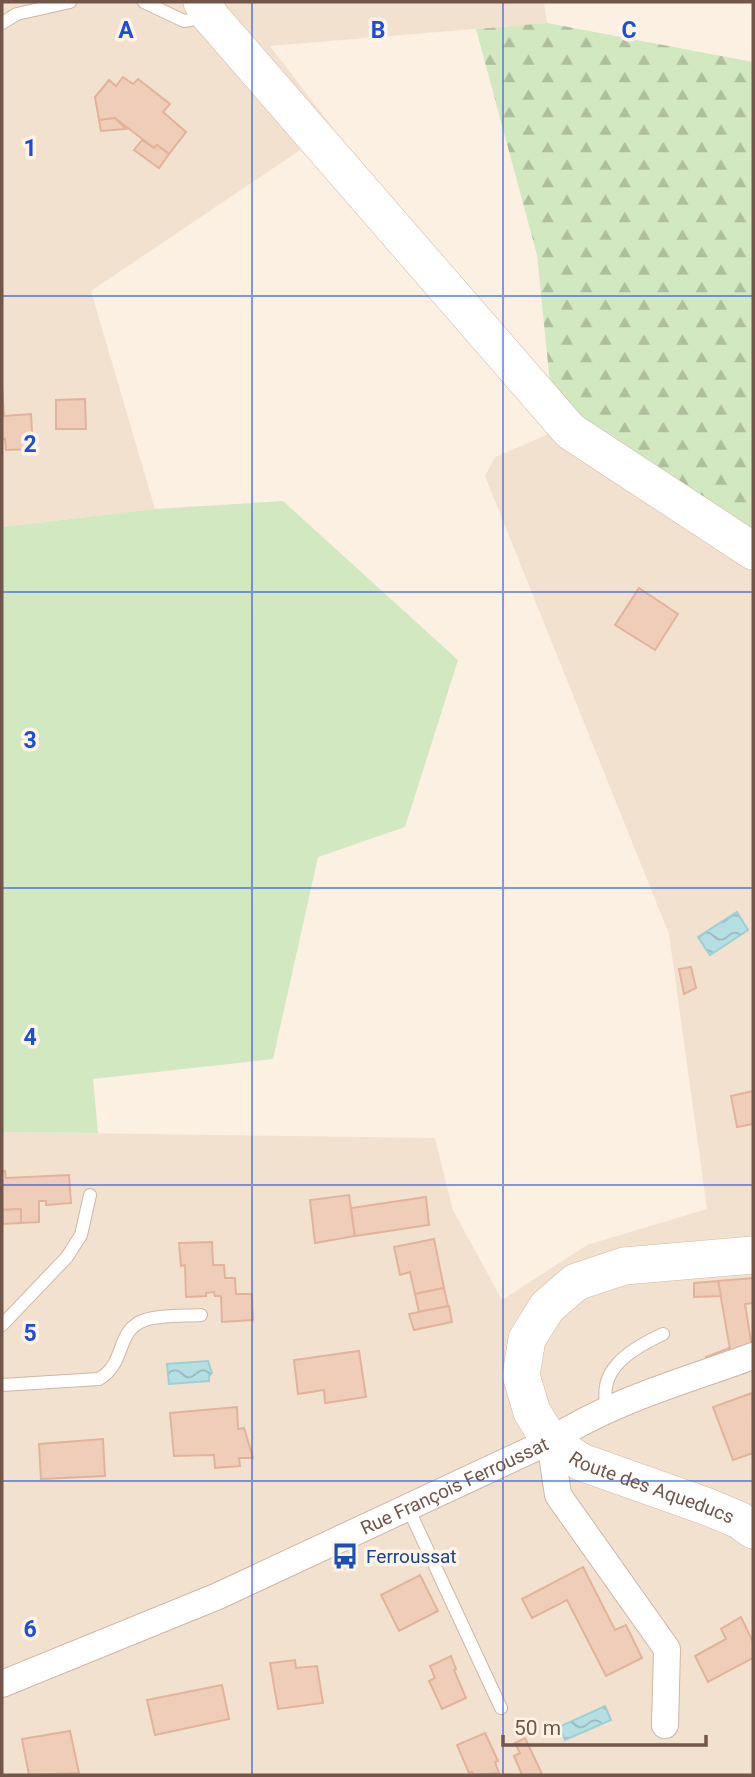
<svg xmlns="http://www.w3.org/2000/svg" width="755" height="1777" viewBox="0 0 755 1777" font-family="Roboto,sans-serif">
<style>
.residential{fill:#f3e1d0}
.grass{fill:#d2e8c0}
.forest{fill:url(#forest-firs)}
.water{fill:url(#water-waves);stroke:#9dcfd6;stroke-width:2}
.building{fill:#f0cdb9;stroke:#e2b39a;stroke-width:2}
.lines{fill:none;stroke-linecap:round;stroke-linejoin:round}
.service-casing{stroke:#ccb7a8;stroke-width:14}
.minor-casing{stroke:#ccb7a8;stroke-width:28}
.secondary-casing{stroke:#d1b9a8;stroke-width:38}
.service{stroke:#fff;stroke-width:12}
.minor{stroke:#fff;stroke-width:26}
.secondary{stroke:#fff;stroke-width:37}
.grid{fill:none;stroke:#1d4ed8;stroke-width:2;stroke-opacity:0.55}
.labels{text-anchor:middle;stroke-width:7;stroke-linejoin:round;paint-order:stroke}
.street-label{font-size:19px;fill:#725649;stroke:#fff4e7}
.transit-label{font-size:19px;fill:#164399;stroke:#fff4e7;text-anchor:start}
.grid-label{font-size:23px;text-anchor:middle;font-weight:bold;fill:#1d4ed8;stroke:#fff4e7;stroke-width:7;stroke-linejoin:round;paint-order:stroke}
</style>
<defs>
<pattern id="forest-firs" width="22" height="20" patternUnits="userSpaceOnUse" patternTransform="scale(1.75)"><rect width="22" height="20" fill="#d2e8c0"/><path d="M5 1l3.5 6h-7zM16 11l3.5 6h-7z" fill="#afbf9e"/></pattern>
<pattern id="water-waves" width="16" height="10" patternUnits="userSpaceOnUse" patternTransform="scale(1.75)"><rect width="16" height="10" fill="#b6dfe4"/><path d="M0 5q4-4 8 0t8 0" fill="none" stroke="#98b8bb"/></pattern>
</defs>
<rect width="100%" height="100%" fill="#fbf0e1"/>
<!-- residential -->
<g class="residential">
<polygon points="2,2 544,2 547,23 270,46 333,128 91,291 155,509 2,527"/>
<polygon points="584,419 753,533 753,1775 2,1775 2,1132 435,1138 453,1210 502,1300 587,1245 707,1209 669,934 485,476 495,457"/>
</g>
<!-- grass -->
<polygon class="grass" points="283,501 458,660 405,827 318,857 273,1059 93,1079 98,1133 2,1132 2,527 155,509"/>
<!-- forest -->
<polygon class="forest" points="547,23 753,62 753,533 584,419 550,383 537,255 476,29"/>
<!-- water -->
<g class="water">
<polygon points="737,912 748,930 710,955 698,937"/>
<polygon points="208,1361 212,1373 209,1376 209,1381 169,1384 167,1364"/>
<polygon points="605,1706 611,1720 565,1740 559,1727"/>
</g>
<!-- building -->
<g class="building">
<polygon points="123,77 133,84 138,79 170,104 163,112 186,132 169,154 157,145 154,148 115,118 99,120 95,97 109,80 116,86"/>
<polygon points="115,118 126,129 101,131 99,120"/>
<polygon points="142,140 154,148 157,145 169,154 159,168 134,150"/>
<polygon points="2,386 4,416 31,414 33,449 6,450 5,439 2,439"/>
<polygon points="85,399 86,429 56,429 56,400"/>
<polygon points="639,588 678,614 655,650 615,625"/>
<polygon points="691,967 696,988 684,994 679,969"/>
<polygon points="753,1091 753,1124 737,1127 731,1096"/>
<polygon points="2,1171 5,1171 6,1178 69,1175 71,1203 46,1205 46,1201 39,1201 39,1222 21,1223 21,1209 2,1210"/>
<polygon points="349,1195 355,1236 315,1243 310,1200"/>
<polygon points="426,1197 429,1225 355,1236 351,1208"/>
<polygon points="21,1209 21,1223 3,1224 2,1210"/>
<polygon points="434,1239 444,1288 415,1294 410,1272 400,1275 394,1247"/>
<polygon points="212,1242 213,1265 224,1265 225,1278 235,1278 236,1294 252,1294 253,1320 222,1322 221,1296 215,1296 214,1292 206,1293 206,1296 186,1297 185,1265 181,1266 179,1243"/>
<polygon points="753,1278 753,1303 745,1304 752,1347 731,1355 718,1281"/>
<polygon points="718,1281 721,1296 694,1297 694,1283"/>
<polygon points="444,1288 448,1306 419,1312 415,1294"/>
<polygon points="449,1306 452,1322 414,1330 409,1314"/>
<polygon points="729,1348 731,1355 709,1363 706,1357"/>
<polygon points="359,1351 366,1397 325,1403 324,1390 298,1394 294,1360"/>
<polygon points="752,1393 753,1453 733,1460 713,1407"/>
<polygon points="237,1407 238,1429 244,1428 253,1458 239,1458 240,1466 215,1468 214,1455 174,1456 170,1413"/>
<polygon points="103,1439 105,1476 41,1479 39,1444"/>
<polygon points="583,1567 615,1630 626,1625 642,1658 606,1676 567,1600 532,1618 522,1599"/>
<polygon points="420,1575 438,1611 399,1631 381,1595"/>
<polygon points="741,1617 753,1642 753,1658 708,1682 695,1656 726,1639 721,1629"/>
<polygon points="451,1656 456,1669 454,1670 466,1698 442,1709 429,1681 435,1678 430,1666"/>
<polygon points="295,1660 296,1668 317,1666 323,1703 278,1709 270,1663"/>
<polygon points="222,1685 229,1719 155,1735 147,1700"/>
<polygon points="70,1731 79,1773 29,1775 22,1739"/>
<polygon points="485,1733 498,1761 495,1762 499,1773 474,1775 472,1772 469,1773 457,1745"/>
<polygon points="525,1738 542,1774 539,1775 522,1775 514,1756 520,1753 515,1743"/>
</g>
<g class="lines">
<!-- service casing -->
<g class="service-casing">
<g id="service">
<polyline points="144,2 184,21 207,17"/>
<polyline points="2,23 17,14 70,2"/>
<polyline points="2,1325 67,1257 81,1235 90,1195"/>
<path d="M2,1385l97,-6c28,-16 16,-49 46,-59 14,-5 40,-4 56,-5"/>
<path d="M608,1410c-13,-40 23,-61 55,-76"/>
<polyline points="408,1508 501,1708"/>
</g>
</g>
<!-- minor casing -->
<g class="minor-casing">
<g id="minor">
<polyline points="550,1441 558,1495 667,1649 665,1725"/>
<path id="s1" d="M2,1684l216,-88 332,-155c61,-40 135,-60 203,-85"/>
</g>
</g>
<!-- secondary casing -->
<g class="secondary-casing">
<g id="secondary">
<polyline points="202,2 210,16 570,431 753,551"/>
<path id="s2" d="M753,1255l-129,11 -48,16 -29,25 -20,32 -6,36 11,37 18,29 31,21 127,45 31,13 14,10"/>
</g>
</g>
<!-- service -->
<use href="#service" class="service"/>
<!-- minor -->
<use href="#minor" class="minor"/>
<!-- secondary -->
<use href="#secondary" class="secondary"/>
</g>
<!-- grid -->
<path class="grid" d="M252,2v1773M503,2v1773M2,296h751M2,592h751M2,888h751M2,1185h751M2,1481h751"/>
<!-- icons -->
<defs>
<g id="bus-bare" transform="scale(2.1)"><path d="M-5-6H5V4H4V6H2V4H-2V6H-4V4H-5ZM-3.5-4V0h7V-4ZM-3.5 1.2v1.5H-2V1.2ZM2 1.2v1.5H3.5V1.2Z" fill="#1a4fb4" stroke="#fff4e7" stroke-width="2.5" paint-order="stroke"/></g>
</defs>
<g fill-rule="evenodd">
<use href="#bus-bare" x="345" y="1556"/>
</g>
<g class="labels">
<!-- street labels -->
<g class="street-label">
<text dy="7" stroke="none"><textPath href="#s1" startOffset="494">Rue François Ferroussat</textPath></text>
<text dy="7" stroke="none"><textPath href="#s2" startOffset="478">Route des Aqueducs</textPath></text>
</g>
<!-- transit labels -->
<g class="transit-label">
<text x="366" y="1563">Ferroussat</text>
</g>
</g>
<g class="grid-label">
<text x="126" y="38">A</text>
<text x="378" y="38">B</text>
<text x="629" y="38">C</text>
<text x="30" y="156">1</text>
<text x="30" y="452">2</text>
<text x="30" y="748">3</text>
<text x="30" y="1045">4</text>
<text x="30" y="1341">5</text>
<text x="30" y="1637">6</text>
</g>
<!-- border -->
<rect width="755" height="1777" fill="none" stroke="#725649" stroke-width="7"/>
<!-- scale -->
<path d="M503 1735v10h203v-10" fill="none" stroke="#725649" stroke-width="3.5"/>
<text x="514" y="1735" font-size="21" fill="#725649" stroke="#fff4e7" stroke-width="5" paint-order="stroke">50 m</text>
</svg>
